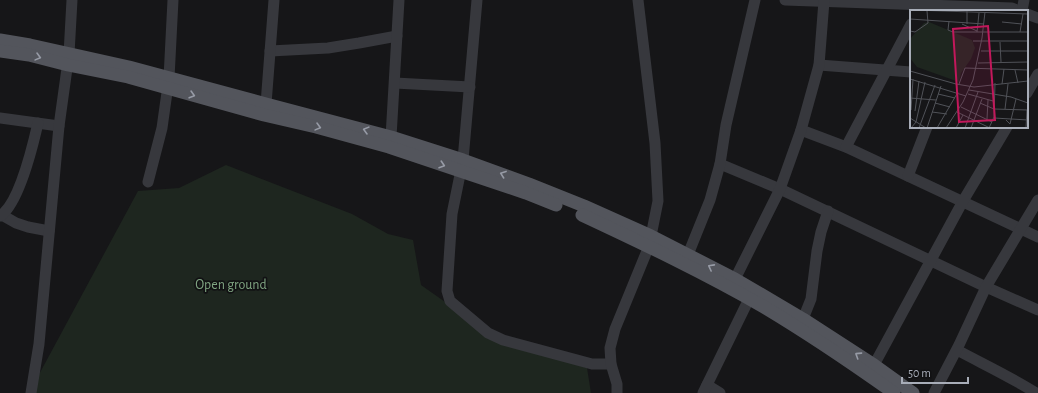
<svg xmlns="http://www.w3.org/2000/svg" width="1038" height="393" viewBox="0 0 1038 393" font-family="'Alegreya Sans',sans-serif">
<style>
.green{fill:#1e261f}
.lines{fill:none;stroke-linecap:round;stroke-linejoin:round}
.minor{stroke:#37383d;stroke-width:11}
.major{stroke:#53555c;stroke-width:13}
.oneway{stroke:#979ba6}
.labels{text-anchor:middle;stroke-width:3.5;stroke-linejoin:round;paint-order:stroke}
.park-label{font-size:14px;fill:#7fa381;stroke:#111113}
.inset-road{fill:none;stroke:#505258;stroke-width:1}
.view{fill:#c2185b;fill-opacity:0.15;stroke:#c2185b;stroke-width:2}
.inset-edge{fill:none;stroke:#a8adb8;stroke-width:2}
</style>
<rect width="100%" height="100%" fill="#161618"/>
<!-- green -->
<polygon class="green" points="226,165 352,214 388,234 413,240 421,285 499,340 587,368 591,393 29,393 138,191 179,188"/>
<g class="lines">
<!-- minor -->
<g class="minor">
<polyline points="477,0 463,160 452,214 447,291 450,301 488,333 503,340 592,364 611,364"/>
<polyline points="785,0 1012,8 1019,11"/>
<polyline points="1022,11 1024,0"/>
<polyline points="1027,14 1038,18"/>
<polyline points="270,51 328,48 359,43 397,36"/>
<polyline points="819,65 911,72"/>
<polyline points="395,83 470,87"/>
<polyline points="1027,93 1038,74"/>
<polyline points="266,104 274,0"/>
<polyline points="0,118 59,126"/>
<polyline points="801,130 846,147 1038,237"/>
<polyline points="391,137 399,0"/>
<polyline points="846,147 911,24"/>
<polyline points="720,164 780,189 986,287 1038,310"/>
<polyline points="908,176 927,127"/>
<polyline points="148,182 162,128 169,78 173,0"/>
<polyline points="2,215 16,223 28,227 49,231"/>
<path d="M0,216c19,-12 33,-71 38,-93"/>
<polyline points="685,262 710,200 720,164 726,125 755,0"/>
<polyline points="735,279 780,189 801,130 819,65 824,1"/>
<polyline points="803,319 811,299 817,251 821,232 828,211"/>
<path d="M957,350c26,14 54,27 79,43"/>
<polyline points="874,365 963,201 1007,127"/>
<polyline points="707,385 720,393"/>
<polyline points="31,393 39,344 59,126 69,54 72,0"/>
<polyline points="617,393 617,384 611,364 610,348 615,329 649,246 658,201 655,143 638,0"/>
<polyline points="703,393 749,299"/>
<polyline points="934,393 959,345 986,287 1038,200"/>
</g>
<!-- major -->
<g class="major">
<polyline points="0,40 30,45 129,67 266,104 391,137 463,160 529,184 584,206 651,236 735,279 803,319 874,365 913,393"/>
<polyline points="0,51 29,55 68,65 128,77 264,115 316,127 389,147 526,193 556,205"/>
<path d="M582,215c62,29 123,58 182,92 45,27 88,56 130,86"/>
</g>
</g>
<!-- one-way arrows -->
<defs><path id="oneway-chevron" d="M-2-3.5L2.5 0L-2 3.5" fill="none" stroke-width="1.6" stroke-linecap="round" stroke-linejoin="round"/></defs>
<g class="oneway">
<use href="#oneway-chevron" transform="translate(38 57) rotate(15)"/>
<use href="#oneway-chevron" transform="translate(192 95) rotate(16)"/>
<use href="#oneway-chevron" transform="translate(318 127) rotate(15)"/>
<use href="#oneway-chevron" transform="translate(366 130) rotate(-165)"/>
<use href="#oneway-chevron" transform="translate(442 165) rotate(18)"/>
<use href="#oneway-chevron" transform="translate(503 174) rotate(-160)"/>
<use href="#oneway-chevron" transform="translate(711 267) rotate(-152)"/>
<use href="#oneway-chevron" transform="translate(858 355) rotate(-147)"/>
</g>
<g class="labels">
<!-- park labels -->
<g class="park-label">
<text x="231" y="289">Open ground</text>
</g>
</g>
<!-- overview -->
<g transform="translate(910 10)">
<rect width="118" height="118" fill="#161618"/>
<path d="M19,12l43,18 3,8 -4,11 -10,14 -2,9 -42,-15 -7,-9v-19l14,-16z" fill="#1e261f"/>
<path class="inset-road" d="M4,0l114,4M0,9l74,5M39,11l-1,9 5,2h75M92,12l20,2M52,14l15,7M57,14v-13M0,21l5,1 13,-9 -1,-12M67,22l2,-19M110,22l3,-18M63,31h55M90,32l1,20M71,41h47M68,53l50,-1M105,60l3,13M0,61l46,13 18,3 54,-6M0,69l56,17M49,74l6,-16 63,2M92,74l2,-15M59,80l42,7 17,6M28,84l17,4M58,84l25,7M0,88l26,2M25,93l15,4M70,93l14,6 34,1M51,97l31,15M95,99l3,-25M1,100l2,-31M5,101l4,-30M22,102l15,2M47,102l33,16M0,108l16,10M84,108l34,2M77,109l1,-19M96,110l4,4 6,-25M1,118l5,-6 9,-40M9,118l16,-43M17,118l14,-42M27,118l21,-36M36,118l17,-26 10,-22 9,-42 3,-26M46,118l7,-13M55,118l13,-36M61,118l11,-29M79,118l5,-11 1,-34M116,118l1,-18"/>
<path class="view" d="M78,16l7,94 -36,2 -6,-93z"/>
<rect width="118" height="118" class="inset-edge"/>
</g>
<!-- scale -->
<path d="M902 377v6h66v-6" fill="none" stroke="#a8adb8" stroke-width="2"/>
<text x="908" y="377" font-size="12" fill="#a8adb8" stroke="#111113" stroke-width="3" paint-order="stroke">50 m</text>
</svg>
